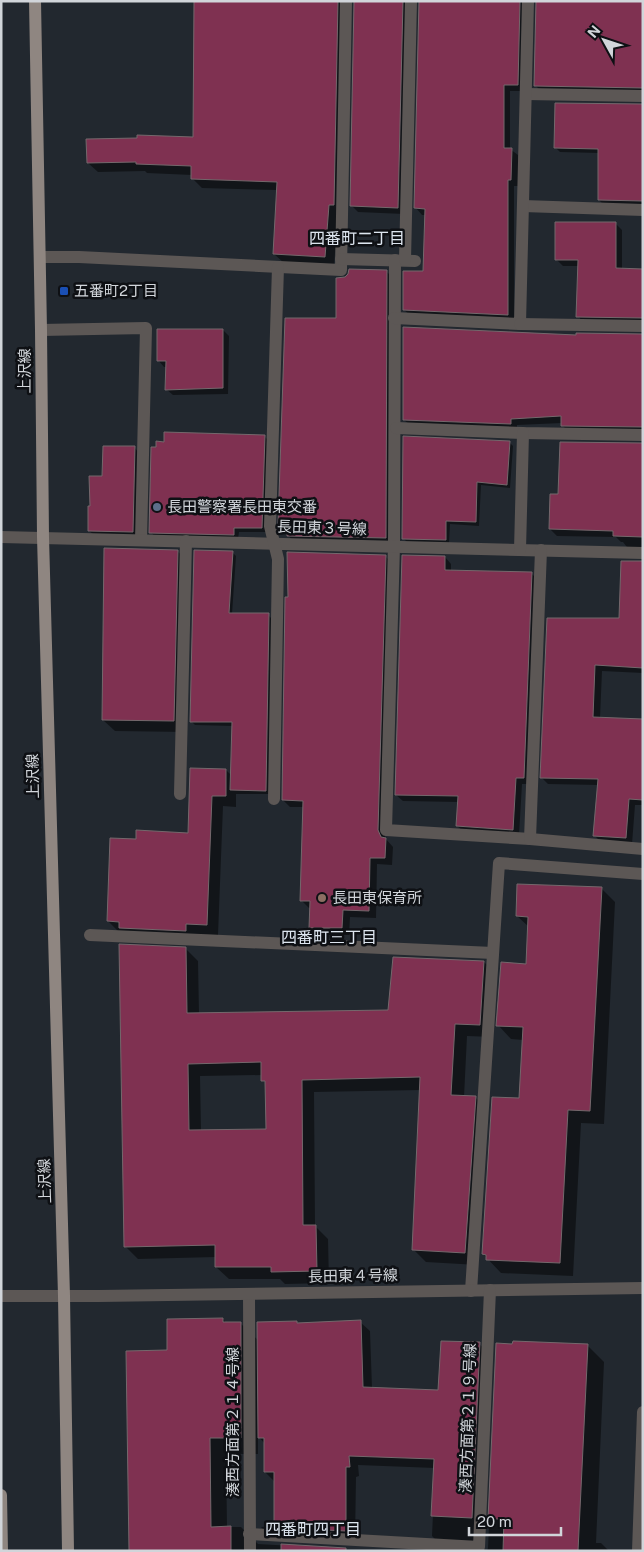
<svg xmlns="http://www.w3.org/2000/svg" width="644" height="1552" viewBox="0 0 644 1552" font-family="'Public Sans','Noto Sans JP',sans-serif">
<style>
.shadow{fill:#0007;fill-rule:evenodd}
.building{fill:#7f3151;stroke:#74686c;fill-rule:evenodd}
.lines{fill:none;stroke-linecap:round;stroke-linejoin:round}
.minor{stroke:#5c5755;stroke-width:12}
.major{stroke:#8f8681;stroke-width:12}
.transit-dot{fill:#1a4fb4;stroke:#0e1014;stroke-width:2}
.service-dot{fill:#5c6f8a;stroke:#0e1014;stroke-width:2}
.education-dot{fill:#8d6e63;stroke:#0e1014;stroke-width:2}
.labels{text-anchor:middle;stroke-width:5;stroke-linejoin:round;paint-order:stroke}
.poi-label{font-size:15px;fill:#d1d5da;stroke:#0e1014;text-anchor:start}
.street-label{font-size:15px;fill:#d1d5da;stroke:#0e1014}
.neighbourhood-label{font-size:16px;fill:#dde5ef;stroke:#0e1014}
</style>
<rect width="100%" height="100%" fill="#22282f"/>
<!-- shadow -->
<g class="shadow">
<polygon points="196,1 341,1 338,214 334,266 284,263 274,254 277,190 202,188 192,178 192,175 147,173 145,171 98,172 88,163 194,138"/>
<polygon points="355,1 413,1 404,214 358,212 352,206"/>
<polygon points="420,1 529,1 524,91 510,91 510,149 518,155 518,186 514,186 514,321 411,316 404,310 424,273 426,215 422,215 416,208"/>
<polygon points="643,1 643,94 542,92 535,85"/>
<polygon points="643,105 643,205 604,205 599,200 599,153 560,152 555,147"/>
<polygon points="615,223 622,230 622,269 643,270 643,324 584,323 578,316 579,266 563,266 556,259"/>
<path d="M386,271l6,6 -1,266 -98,-2 -5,-6v-3h-3l-5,-5zM283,526l10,2 -10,1z"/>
<polygon points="223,330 229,336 228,394 173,395 166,389 167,367 164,367 158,360"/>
<polygon points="643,335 643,433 569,432 562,425 562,423 517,425 517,431 411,426 404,420 577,336"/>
<polygon points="264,436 269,441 266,532 239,532 238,539 155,537 151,532"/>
<polygon points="509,442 513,446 510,488 481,485 479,526 450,524 449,543 407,542 403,538"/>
<polygon points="643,444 643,551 630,551 623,542 621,542 616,537 557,536 550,529 559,495"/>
<polygon points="135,448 138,452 137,536 93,534 89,531 92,507 103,477"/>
<polygon points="177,551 189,562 185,732 115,731 103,720"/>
<polygon points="232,552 236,556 232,614 268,615 272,619 269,794 236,794 236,807 223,806 218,935 119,932 108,921 137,840 189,834 226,770 232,776 233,726 195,725 191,721"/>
<polygon points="385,556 392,563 385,838 393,847 392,865 377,864 376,918 350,917 349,935 318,934 310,927 311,908 309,908 301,900 304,807 290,807 283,800"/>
<polygon points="445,557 451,564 451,571 532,574 538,580 530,784 522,784 519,835 464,832 457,826 459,802 403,801 396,795"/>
<polygon points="643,562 643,673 602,671 600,718 643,720 643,805 635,805 632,844 601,842 595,836 598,785 548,784 542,778 548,619 621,619"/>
<polygon points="601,888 615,902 604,1124 581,1123 573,1276 501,1273 483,1254 520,1099 523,1040 511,1039 498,1025 527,965 529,927 517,916"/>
<path d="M186,949l12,12 1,53 190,-3 95,-49 13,13 -4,62 -26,-1 -3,61h11l13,13 -10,155 -52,-3 -13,-13 8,-159 -107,2 1,134 13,13 1,44 -44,1 -5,-5h-51l-13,-12v-10l-78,2 -13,-13zM263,1075v5l4,4v46l-66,1 -1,-55z"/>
<polygon points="223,1319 227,1324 240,1323 259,1341 298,1324 360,1322 370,1331 372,1388 439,1392 479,1344 489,1353 481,1548 441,1545 432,1536 435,1468 358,1465 359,1476 356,1477 355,1541 269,1536 261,1527 275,1526 275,1482 265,1472 265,1444 258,1436 258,1454 226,1454 227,1527 241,1527 258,1544 345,1549 347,1551 130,1551 169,1351"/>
<polygon points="497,1344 587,1345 604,1362 596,1543 601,1543 609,1551 487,1551 488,1548"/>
</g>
<!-- building -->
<g class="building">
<polygon points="194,1 338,1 334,205 329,205 325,257 273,254 277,182 191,179 191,166 136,164 136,162 87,163 86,139 137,138 137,135 193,137"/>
<polygon points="354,1 403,1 398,208 350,206"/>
<polygon points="419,1 520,1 518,85 504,85 504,148 512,148 511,180 508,180 508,315 403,310 403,271 423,271 425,209 414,208"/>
<polygon points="536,1 643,1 643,88 534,86"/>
<polygon points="555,103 643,104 643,201 598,200 598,149 554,148"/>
<polygon points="555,222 616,222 616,268 643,269 643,318 576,317 578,260 555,260"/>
<polygon points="349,269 387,270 386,538 287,536 287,527 279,527 278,525 285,318 336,318 336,278 345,277 348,274"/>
<polygon points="403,327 576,335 576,333 643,334 643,427 561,426 561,416 511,419 511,424 403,420"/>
<polygon points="157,329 223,329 223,388 165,390 166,361 157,361"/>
<polygon points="164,432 265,435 262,528 234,528 234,535 149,533 151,447 156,447 156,441 164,442"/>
<polygon points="403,436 510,441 507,485 477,482 476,522 446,521 446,540 402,539"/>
<polygon points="560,442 643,443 643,537 613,536 613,531 549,529 550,494 558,494"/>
<polygon points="103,446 135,446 133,532 88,531 88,506 90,506 89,476 102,476"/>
<polygon points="104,548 178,550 174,721 102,720"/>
<polygon points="194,550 233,551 229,613 269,613 266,791 230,790 232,722 190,722"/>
<polygon points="287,552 386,555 378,830 381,837 386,838 385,858 370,858 369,911 343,910 342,928 309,928 310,901 300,901 303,801 282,800 285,597 288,597"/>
<polygon points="402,555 445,556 445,570 532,572 524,778 516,778 513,830 456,826 458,796 395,795"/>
<polygon points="621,561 643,561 643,668 595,665 593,717 643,719 643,800 629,799 626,838 593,836 598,779 540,778 547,618 619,618"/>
<polygon points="190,768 226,769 226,796 212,796 207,925 186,924 186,931 119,928 119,922 107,921 110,838 136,839 136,830 188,833"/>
<polygon points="517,884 602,887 590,1111 568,1110 560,1263 486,1260 486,1255 482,1254 492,1097 519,1098 523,1027 496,1026 501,962 526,964 528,917 516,916"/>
<path d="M119,944l67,3 1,66 201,-3 5,-53 91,4 -4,64 -25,-1 -4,71 25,1 -11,157 -53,-3 8,-173 -118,3 1,145h13l1,46 -46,1v-5h-56v-22l-91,2zM261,1062v19h4l1,48 -77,1 -1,-66z"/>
<polygon points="223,1318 223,1322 241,1322 241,1438 210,1438 211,1527 231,1526 231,1551 129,1551 126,1351 167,1350 167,1319"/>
<polygon points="361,1320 363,1387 438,1390 441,1341 480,1342 472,1518 431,1516 434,1459 349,1456 350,1467 346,1467 346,1531 282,1528 282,1524 274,1524 274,1472 264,1472 264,1438 258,1438 257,1322 297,1321 297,1323"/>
<polygon points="513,1341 588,1344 578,1551 503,1551 504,1519 488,1519 496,1343 512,1344"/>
<polygon points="281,1544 346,1548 346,1551 281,1551"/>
</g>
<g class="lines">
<!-- minor -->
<g class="minor">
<polyline points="526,94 643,96"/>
<polyline points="523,206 643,210"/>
<polyline points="40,257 79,257 341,270 346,1"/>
<polyline points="341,259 415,261"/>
<polyline points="395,260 394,546 386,830 530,839 643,849"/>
<polyline points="405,260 411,1"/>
<polyline points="394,318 520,324 528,1"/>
<polyline points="520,324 643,326"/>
<polyline points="41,330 146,328 141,540"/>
<polyline points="396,428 523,433 643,435"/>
<polyline points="1,537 643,553"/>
<polyline points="520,550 523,433"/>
<polyline points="180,794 186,541"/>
<polyline points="274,799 278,559 270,526 278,267"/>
<polyline points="530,839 541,550"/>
<polyline points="90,935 493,953"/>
<polyline points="471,1291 499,863 643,874"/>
<polyline points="249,1294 250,1551"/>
<polyline points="1,1296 99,1296 643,1288"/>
<polyline points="249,1534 479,1547 490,1290"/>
<polyline points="638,1551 643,1412"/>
</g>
<!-- major -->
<g class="major">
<polyline points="35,1 41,330 43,537 64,1296 68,1551"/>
<polyline points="1,1495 2,1551"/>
</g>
</g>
<!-- markers -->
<rect class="transit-dot" x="59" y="286" width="10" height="10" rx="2.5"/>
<circle class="service-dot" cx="157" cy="507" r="5"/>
<circle class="education-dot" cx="322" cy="898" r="5"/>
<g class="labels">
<!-- poi labels -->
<g class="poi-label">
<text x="74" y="296">五番町2丁目</text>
<text x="167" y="512">長田警察署長田東交番</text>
<text x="332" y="903">長田東保育所</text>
</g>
<!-- street labels -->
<g class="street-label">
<text transform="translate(25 371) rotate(-90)" y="5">上沢線</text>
<text transform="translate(322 528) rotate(2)" y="5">長田東３号線</text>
<text transform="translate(33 776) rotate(-91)" y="5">上沢線</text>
<text transform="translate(45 1181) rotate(-92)" y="5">上沢線</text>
<text transform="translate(353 1276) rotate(-1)" y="5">長田東４号線</text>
<text transform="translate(468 1418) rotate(-88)" y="5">湊西方面第２１９号線</text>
<text transform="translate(233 1422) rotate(-90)" y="5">湊西方面第２１４号線</text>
</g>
<!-- neighbourhood labels -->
<g class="neighbourhood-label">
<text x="357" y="244">四番町二丁目</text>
<text x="329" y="943">四番町三丁目</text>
<text x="313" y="1535">四番町四丁目</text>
</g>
</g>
<!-- border -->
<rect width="644" height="1552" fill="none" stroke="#d1d5da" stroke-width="5"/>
<!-- north arrow -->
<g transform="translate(604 40) rotate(310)" stroke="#0e1014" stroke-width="4" paint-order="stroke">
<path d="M0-4L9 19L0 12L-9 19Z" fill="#d1d5da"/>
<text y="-8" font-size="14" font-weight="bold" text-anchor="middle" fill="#d1d5da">N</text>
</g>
<!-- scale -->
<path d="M469 1527v8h92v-8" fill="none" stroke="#d1d5da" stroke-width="2.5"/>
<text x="477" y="1527" font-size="15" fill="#d1d5da" stroke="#0e1014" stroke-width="4" paint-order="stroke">20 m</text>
</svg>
